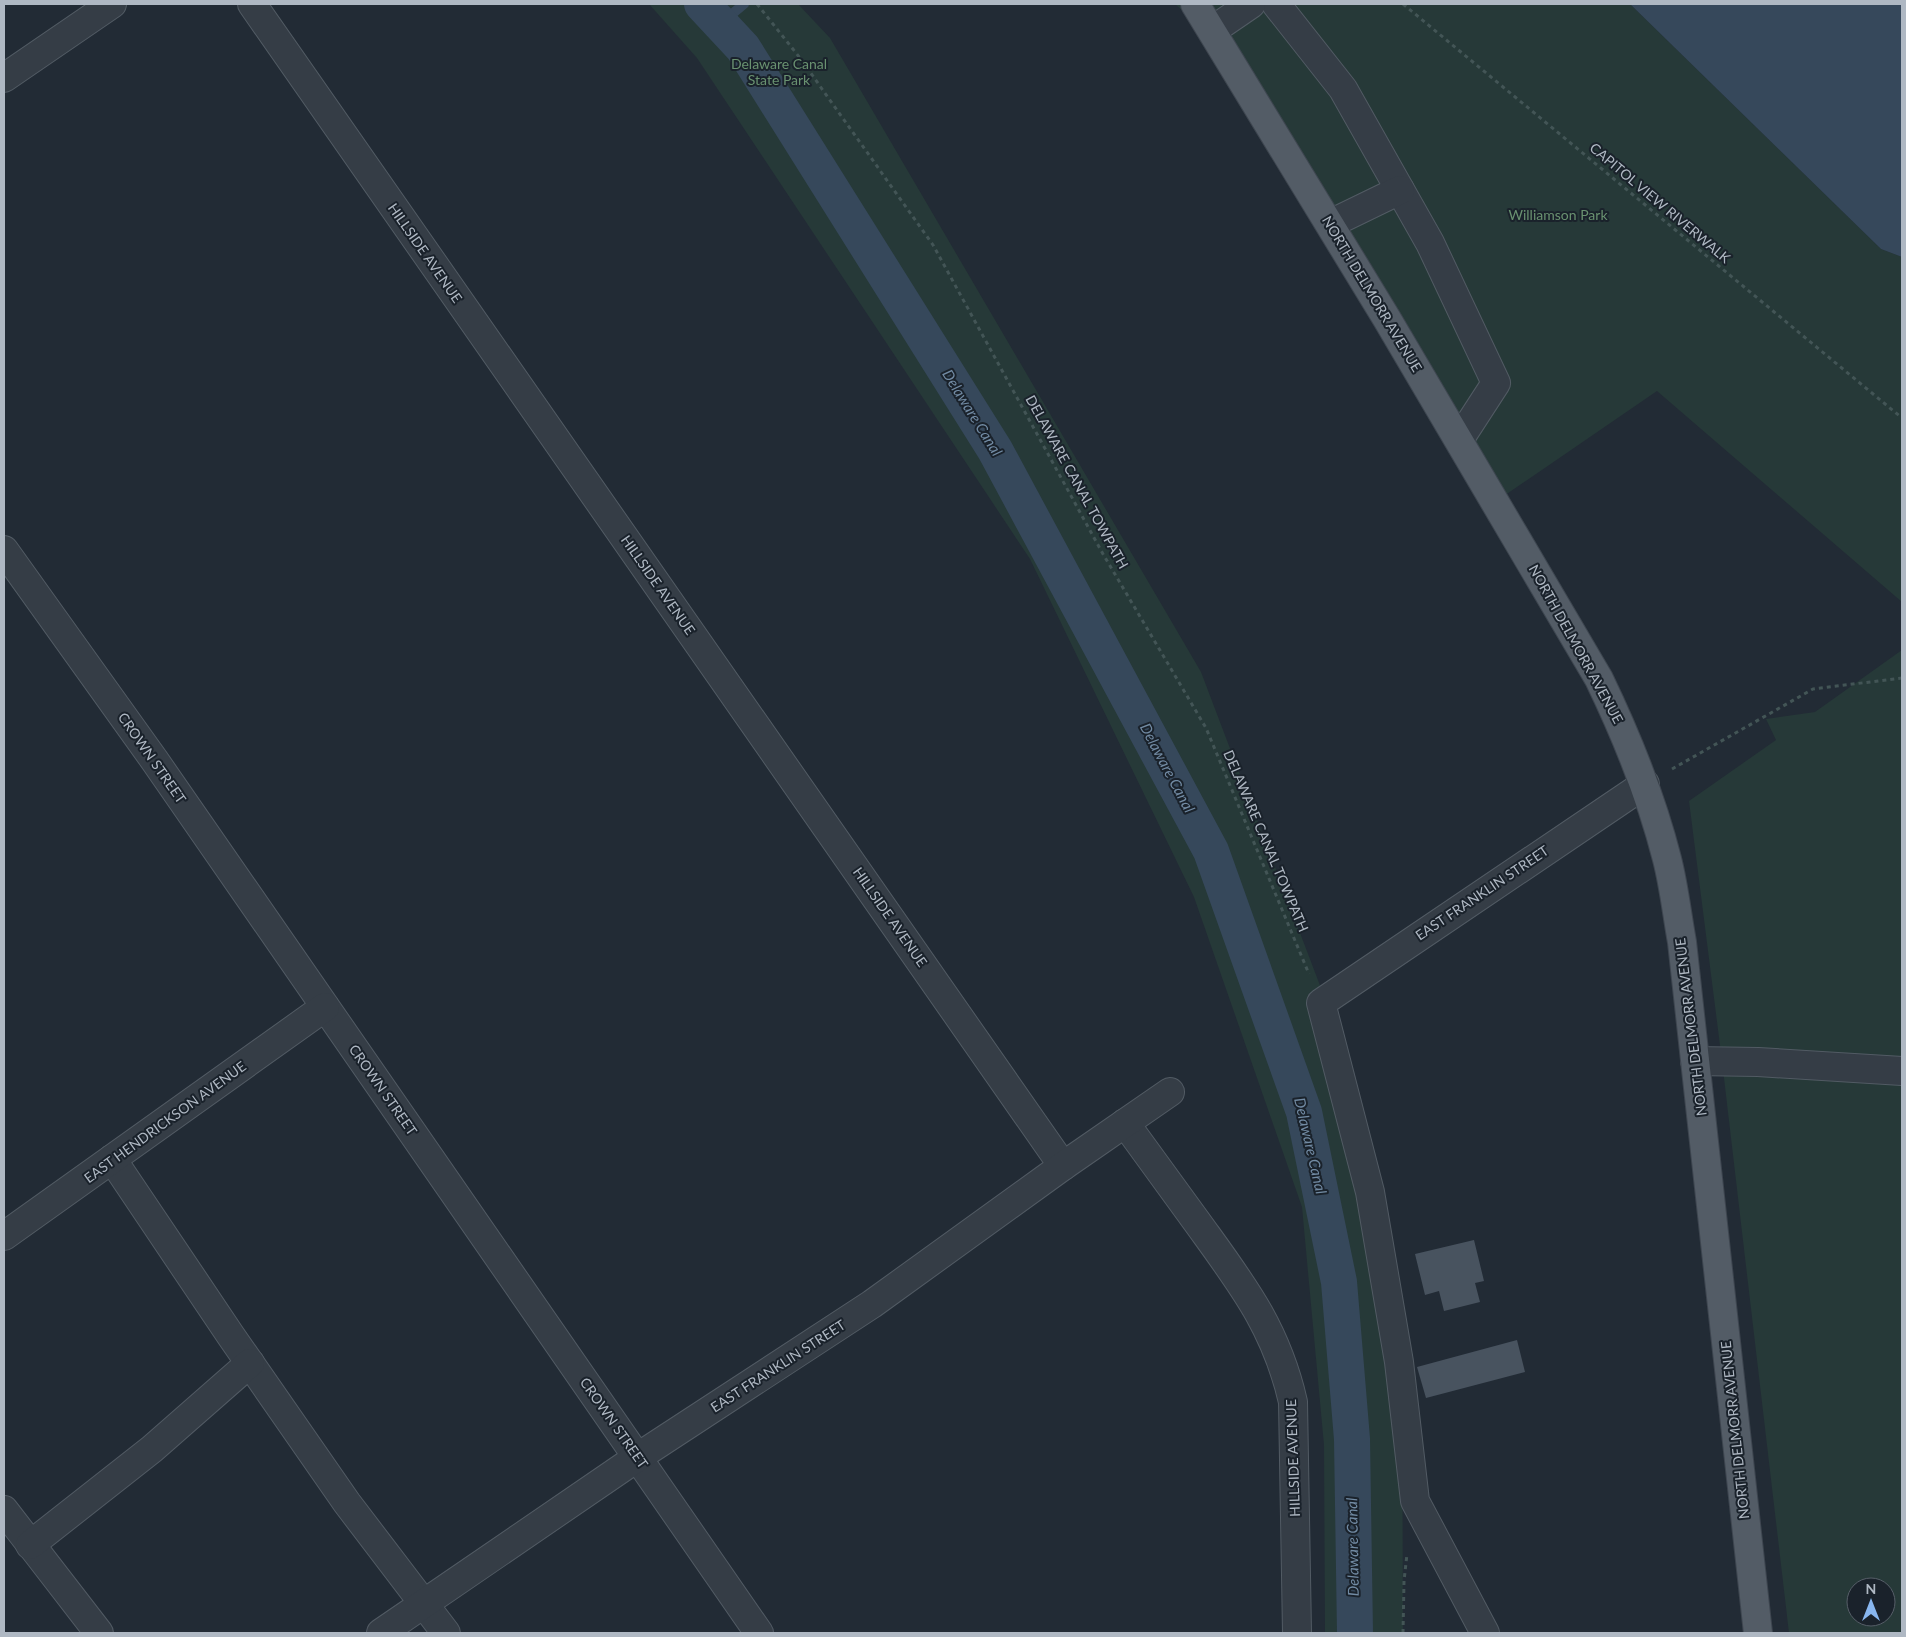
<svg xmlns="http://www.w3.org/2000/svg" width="1906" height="1637" viewBox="0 0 1906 1637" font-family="Lato,sans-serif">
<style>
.green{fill:#263938;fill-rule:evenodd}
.water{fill:#36485b}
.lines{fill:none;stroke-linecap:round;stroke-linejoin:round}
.stream{stroke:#36485b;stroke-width:10}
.canal{stroke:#36485b;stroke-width:36}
.building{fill:#48535f}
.minor-casing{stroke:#525b64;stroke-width:30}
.major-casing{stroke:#3e4650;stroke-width:30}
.path{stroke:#435556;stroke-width:3;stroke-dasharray:4 4;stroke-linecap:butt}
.minor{stroke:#353d46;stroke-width:28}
.major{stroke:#535c66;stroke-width:28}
.labels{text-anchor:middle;stroke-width:4;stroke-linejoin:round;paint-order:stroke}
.park-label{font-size:14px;fill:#699170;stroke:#1a222b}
.street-label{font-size:14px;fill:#afb8c3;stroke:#1a222b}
.water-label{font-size:15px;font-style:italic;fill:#728ba4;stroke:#1a222b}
</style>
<rect width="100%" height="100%" fill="#222b35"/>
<!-- green -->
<g class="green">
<polygon points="649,4 798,4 830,38 1201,672 1346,1054 1402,1355 1403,1633 1325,1633 1324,1445 1302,1207 1194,897 1030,559 697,58"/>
<polygon points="1175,4 1630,4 1881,249 1902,257 1902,602 1657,391 1495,502 1222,46"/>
<path d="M1902,650v983h-113l-67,-572 -33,-260 87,-61 -10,-21 49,-7zM1856,1587h30v30h-30z"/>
</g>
<!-- water -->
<polygon class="water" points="1630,4 1902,4 1902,257 1881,249"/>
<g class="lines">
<!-- stream -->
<polyline class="stream" points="720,24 744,4"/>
<!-- canal -->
<polyline class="canal" points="702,4 743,48 995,450 1211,851 1304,1112 1339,1282 1352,1439 1355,1633"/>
</g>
<!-- building -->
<g class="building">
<polygon points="1474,1240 1484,1281 1475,1283 1480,1302 1444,1311 1439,1291 1425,1295 1415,1254"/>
<polygon points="1517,1340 1525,1372 1426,1398 1417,1367"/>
</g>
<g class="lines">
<!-- minor casing -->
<g class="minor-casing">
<g id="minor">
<polyline points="252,4 1063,1166"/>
<polyline points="1276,4 1343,89 1430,243 1496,383 1459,440"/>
<polyline points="1213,30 1251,4"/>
<polyline points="4,78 112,4"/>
<polyline points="1330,224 1400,190"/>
<polyline points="4,550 155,761 759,1633"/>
<polyline points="1695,1061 1758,1062 1902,1071"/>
<path d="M1125,1123c24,33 48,66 72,99 44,61 79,105 96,180l4,231"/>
<polyline points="112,1159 231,1336 347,1503 446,1633"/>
<polyline points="4,1236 325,1007"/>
<polyline points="4,1510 99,1633"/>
<polyline points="30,1545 152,1449 250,1363"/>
<polyline points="381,1633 638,1457 872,1304 1063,1166 1170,1092"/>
<polyline points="1485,1633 1415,1501 1399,1362 1370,1192 1321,1003 1645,784"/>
</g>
</g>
<!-- major casing -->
<g class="major-casing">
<path id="major" d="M1195,4l192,315 212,360c28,58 52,117 68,180 7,27 10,56 15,83l76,691"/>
</g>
<!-- path -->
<g class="path">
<polyline points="757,4 800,58 933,245 1103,554 1206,728 1309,974"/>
<polyline points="1403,4 1902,418"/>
<polyline points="1672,769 1813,689 1902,678"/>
<polyline points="1403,1633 1404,1581 1407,1554"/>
</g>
<!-- minor -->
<use href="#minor" class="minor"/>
<!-- major -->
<use href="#major" class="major"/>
</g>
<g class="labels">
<!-- park labels -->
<g class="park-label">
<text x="779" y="69">Delaware Canal<tspan x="779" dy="16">State Park</tspan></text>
<text x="1558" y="220">Williamson Park</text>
</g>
<!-- street labels -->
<g class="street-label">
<text transform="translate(1660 203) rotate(40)" y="5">CAPITOL VIEW RIVERWALK</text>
<text transform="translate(425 253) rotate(55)" y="5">HILLSIDE AVENUE</text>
<text transform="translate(1372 294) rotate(59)" y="5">NORTH DELMORR AVENUE</text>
<text transform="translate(1077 482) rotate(61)" y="5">DELAWARE CANAL TOWPATH</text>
<text transform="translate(658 585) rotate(55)" y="5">HILLSIDE AVENUE</text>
<text transform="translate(1576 644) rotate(61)" y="5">NORTH DELMORR AVENUE</text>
<text transform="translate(152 758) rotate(55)" y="5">CROWN STREET</text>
<text transform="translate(1266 841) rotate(67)" y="5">DELAWARE CANAL TOWPATH</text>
<text transform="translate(1482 893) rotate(-34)" y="5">EAST FRANKLIN STREET</text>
<text transform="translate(890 917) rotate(55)" y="5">HILLSIDE AVENUE</text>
<text transform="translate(1691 1027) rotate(-97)" y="5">NORTH DELMORR AVENUE</text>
<text transform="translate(383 1090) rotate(55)" y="5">CROWN STREET</text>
<text transform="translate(165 1122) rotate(-36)" y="5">EAST HENDRICKSON AVENUE</text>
<text transform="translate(778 1366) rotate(-33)" y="5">EAST FRANKLIN STREET</text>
<text transform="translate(614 1423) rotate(55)" y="5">CROWN STREET</text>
<text transform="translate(1735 1430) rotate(-96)" y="5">NORTH DELMORR AVENUE</text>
<text transform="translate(1293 1458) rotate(-92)" y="5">HILLSIDE AVENUE</text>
</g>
<!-- water labels -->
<g class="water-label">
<text transform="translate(972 413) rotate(58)" y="5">Delaware Canal</text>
<text transform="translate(1167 768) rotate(62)" y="5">Delaware Canal</text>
<text transform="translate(1310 1146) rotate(77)" y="5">Delaware Canal</text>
<text transform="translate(1353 1547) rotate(-91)" y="5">Delaware Canal</text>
</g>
</g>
<!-- border -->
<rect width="1906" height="1637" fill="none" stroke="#afb8c3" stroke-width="10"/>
<!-- north arrow -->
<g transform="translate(1871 1602)"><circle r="24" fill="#1a222b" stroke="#565e68"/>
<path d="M0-4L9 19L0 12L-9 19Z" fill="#88b6ef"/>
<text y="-8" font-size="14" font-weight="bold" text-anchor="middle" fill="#afb8c3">N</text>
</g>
</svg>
